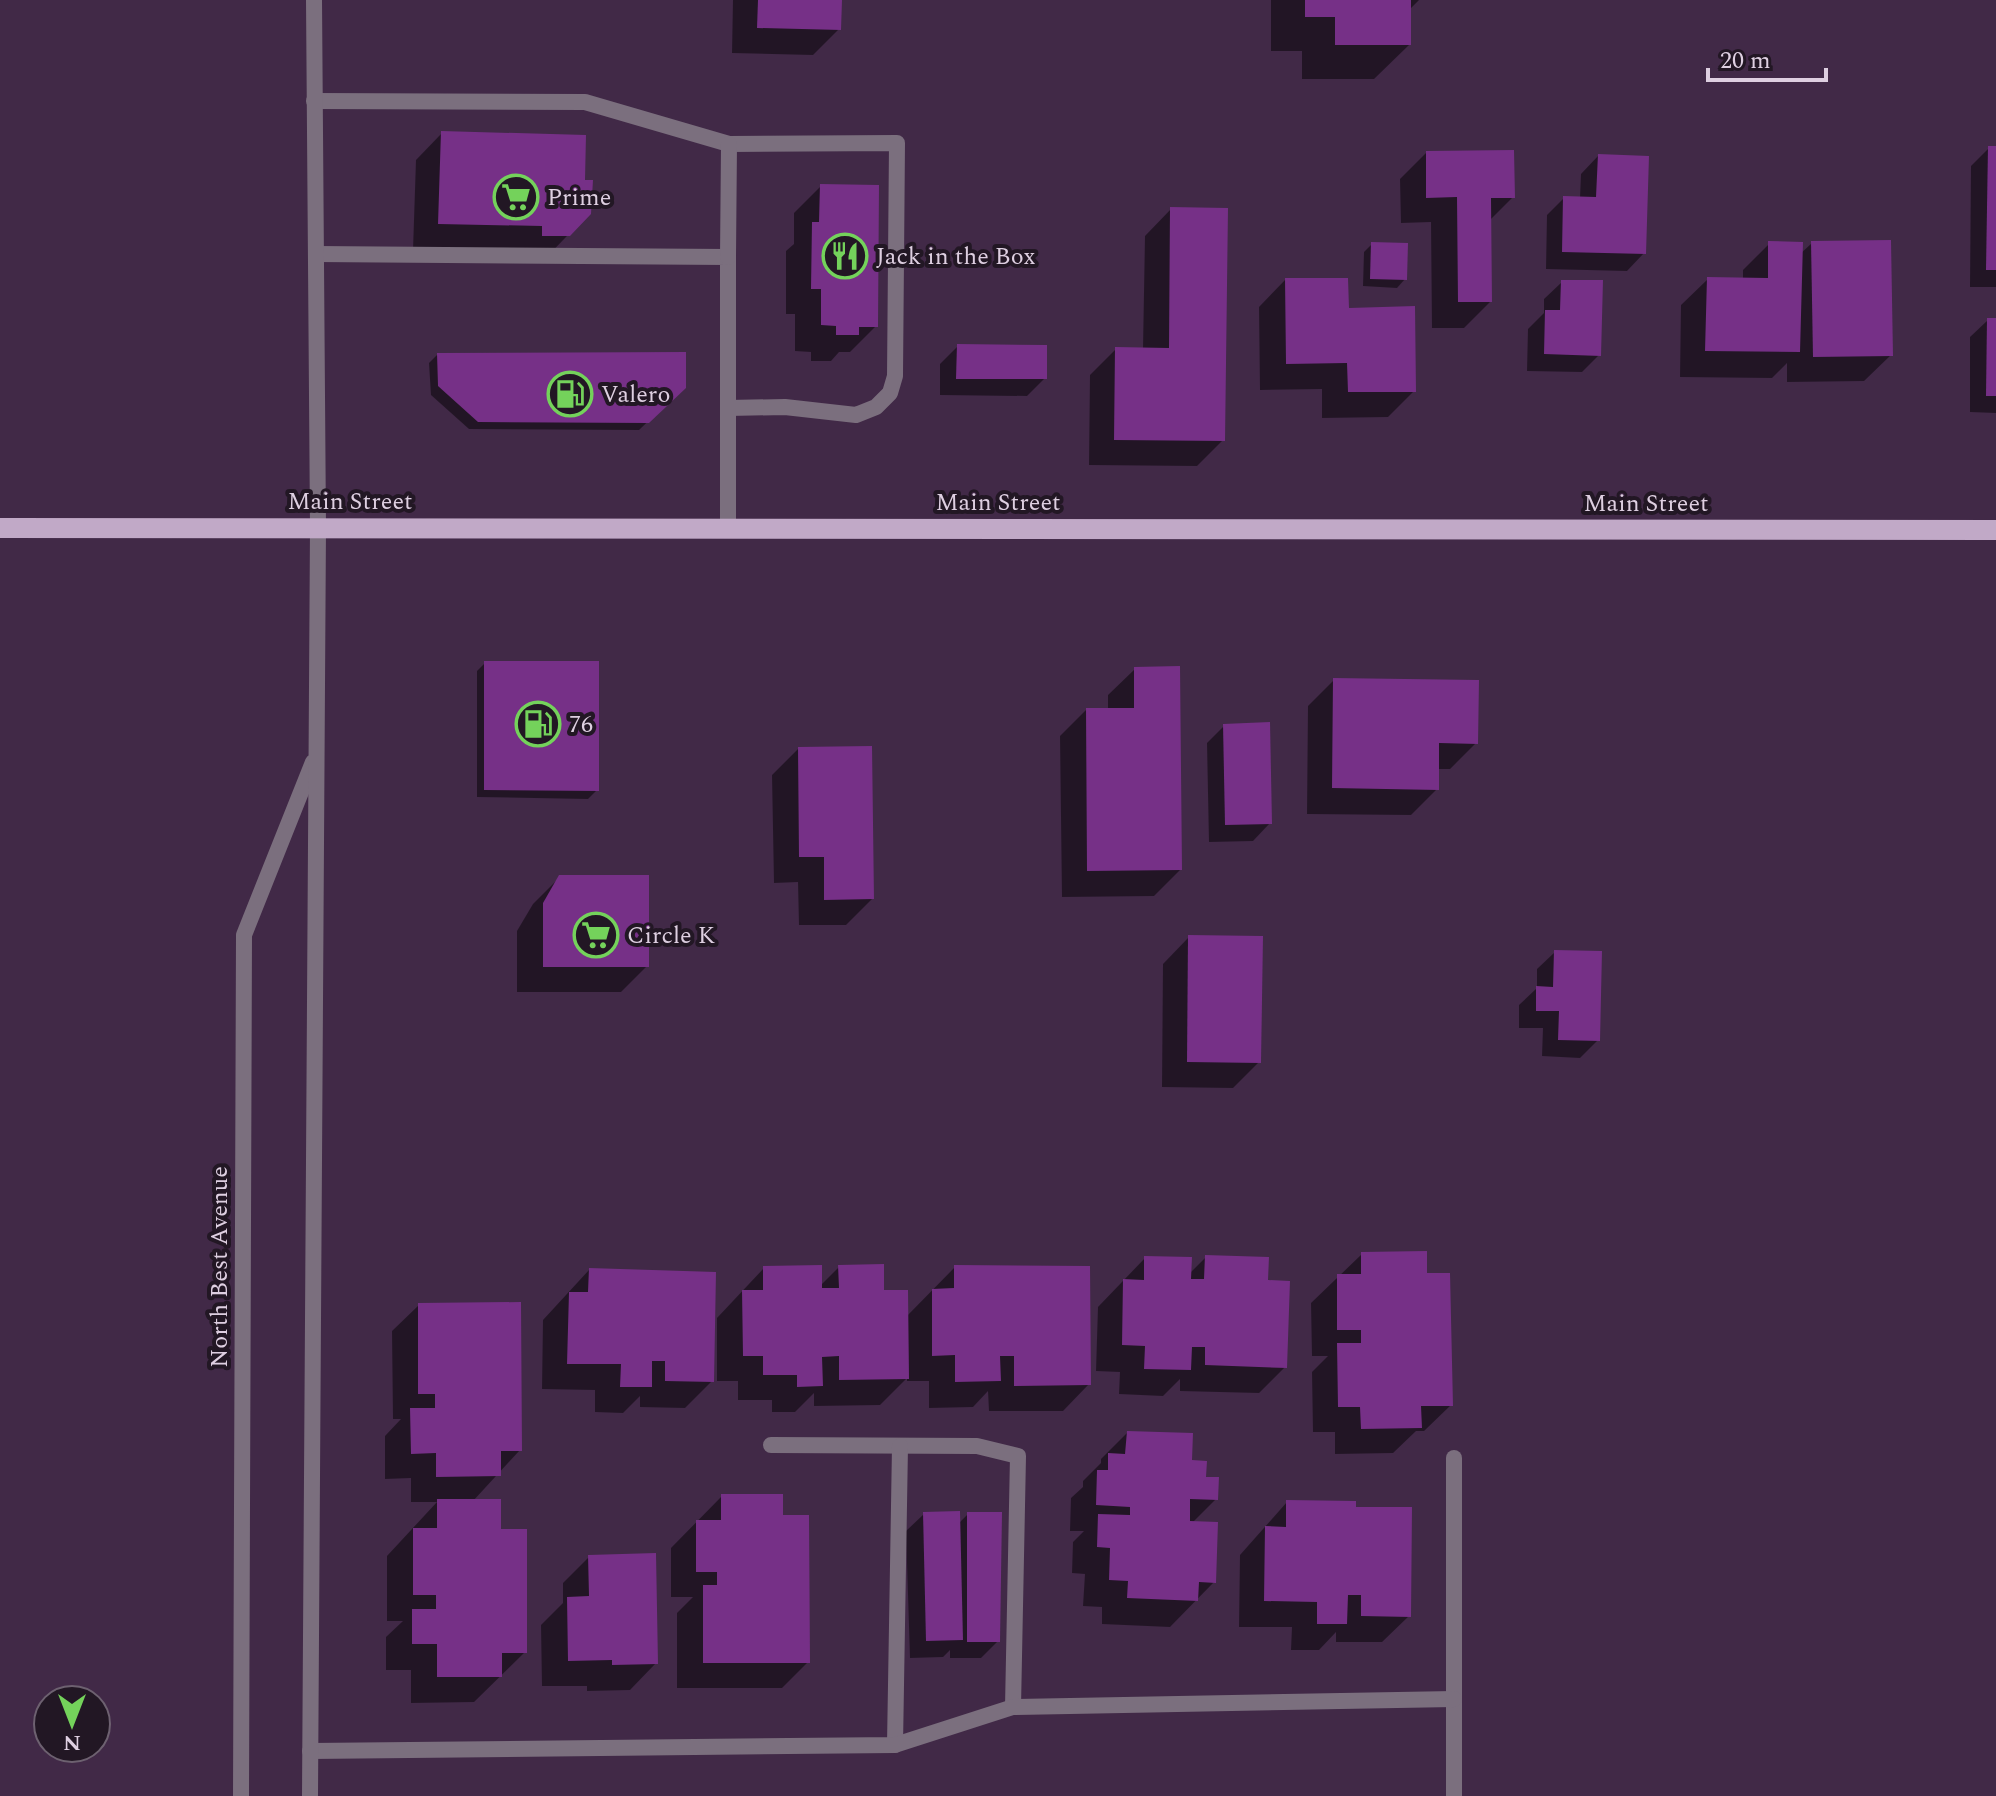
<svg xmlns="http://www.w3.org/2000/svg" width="1996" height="1796" viewBox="0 0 1996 1796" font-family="Spectral,serif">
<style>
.shadow{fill:#0007}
.building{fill:#763087}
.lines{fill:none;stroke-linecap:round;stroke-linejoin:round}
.service{stroke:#7b6f7e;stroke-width:16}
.tertiary{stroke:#7b6f7e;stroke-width:16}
.primary{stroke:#c1a9c7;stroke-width:20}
.labels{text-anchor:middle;stroke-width:8;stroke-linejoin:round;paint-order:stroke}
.poi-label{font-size:24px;fill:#decfe1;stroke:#221724;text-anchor:start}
.street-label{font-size:24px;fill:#decfe1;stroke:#221724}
</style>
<rect width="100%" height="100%" fill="#412947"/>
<!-- shadow -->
<g class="shadow">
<polygon points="733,0 840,0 839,29 813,55 732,53"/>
<polygon points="1271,0 1419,0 1409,10 1409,45 1374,79 1302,79 1302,51 1271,51"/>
<polygon points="442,133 583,182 589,213 542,262 413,250 416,160"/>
<polygon points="1989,148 1996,148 1996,287 1970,287 1971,166"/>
<polygon points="1426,153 1513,197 1489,221 1490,302 1464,328 1432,328 1431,222 1401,223 1400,179"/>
<polygon points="1598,156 1644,253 1627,271 1546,269 1547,215 1564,198 1580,198 1581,174"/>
<polygon points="821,186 876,326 850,352 839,352 831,361 811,361 811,352 795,351 795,314 786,314 786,251 794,244 794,213"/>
<polygon points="1171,209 1223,440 1197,466 1089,465 1090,375 1116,349 1143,349 1145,236"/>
<polygon points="1812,243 1891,355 1864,381 1787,382 1787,363 1772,378 1680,377 1681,305 1708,279 1743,280 1743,270 1769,244 1800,254"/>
<polygon points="1372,244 1405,279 1397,288 1363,286 1364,252"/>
<polygon points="1285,280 1347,310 1414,391 1388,417 1322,418 1322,389 1260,390 1259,307"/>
<polygon points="1562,282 1599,355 1582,372 1527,371 1528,329 1544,313 1544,299"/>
<polygon points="1988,320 1996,320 1996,413 1970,412 1970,337"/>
<polygon points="958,346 1045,378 1027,396 940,395 940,364"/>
<polygon points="437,355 684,387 639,430 469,429 431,395 429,363"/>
<polygon points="485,663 597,790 588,799 477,797 477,671"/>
<polygon points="1135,669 1180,870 1154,896 1062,897 1060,736 1086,710 1108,710 1108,695"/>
<polygon points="1334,680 1476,743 1450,769 1437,769 1437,789 1411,815 1307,814 1308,706"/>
<polygon points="1224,726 1270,823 1253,841 1209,842 1207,743"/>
<polygon points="798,749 872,899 846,925 799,925 798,882 774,883 772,775"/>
<polygon points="560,877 647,966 621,992 517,992 517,931 533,904"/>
<polygon points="1189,937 1259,1062 1233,1088 1162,1087 1163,964"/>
<polygon points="1555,952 1598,1040 1580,1058 1542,1056 1543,1028 1519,1028 1519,1005 1537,988 1537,969"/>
<polygon points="1362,1254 1425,1275 1451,1405 1424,1431 1416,1431 1393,1453 1335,1454 1335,1432 1313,1432 1312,1372 1328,1356 1312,1356 1311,1303"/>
<polygon points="1206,1257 1266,1282 1285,1367 1259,1393 1180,1391 1180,1379 1163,1396 1119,1394 1120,1372 1096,1371 1098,1307 1145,1258 1189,1274"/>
<polygon points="839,1267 882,1292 906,1317 955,1267 1089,1384 1063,1411 989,1411 988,1391 973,1407 929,1408 929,1381 907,1381 907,1378 880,1405 814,1406 814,1393 795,1412 772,1412 772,1400 738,1400 738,1381 717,1381 717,1318 764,1268 820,1286"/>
<polygon points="589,1270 712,1381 685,1408 640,1407 640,1396 623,1413 595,1412 595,1390 542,1389 543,1320"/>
<polygon points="419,1305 520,1450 473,1501 499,1531 525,1652 474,1702 411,1703 411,1670 386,1670 386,1637 403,1621 387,1621 387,1556 437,1502 411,1502 411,1478 385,1479 385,1436 401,1419 393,1419 392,1331"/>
<polygon points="1127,1433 1190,1462 1204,1478 1216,1499 1192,1523 1214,1582 1170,1627 1102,1624 1102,1607 1083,1606 1085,1574 1072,1573 1073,1542 1084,1531 1070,1531 1071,1498 1083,1487 1083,1481 1101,1463 1101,1459"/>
<polygon points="722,1496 781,1517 808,1662 782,1688 677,1688 677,1613 693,1597 671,1597 671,1548"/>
<polygon points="1287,1502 1409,1616 1382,1642 1336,1642 1336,1632 1319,1650 1291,1650 1292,1627 1239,1627 1240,1555"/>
<polygon points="924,1514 958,1524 968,1514 998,1641 981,1658 950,1658 950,1650 943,1657 910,1658 906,1531"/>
<polygon points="589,1557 656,1663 630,1690 587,1691 587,1686 542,1686 541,1625 563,1603 563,1583"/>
</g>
<!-- building -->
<g class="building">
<polygon points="758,0 842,0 841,30 757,28"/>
<polygon points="1305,0 1411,0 1411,45 1335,45 1335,17 1305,17"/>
<polygon points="441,131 586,135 585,180 593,180 591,214 570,236 542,236 542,226 438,224"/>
<polygon points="1988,146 1996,146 1996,270 1986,270"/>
<polygon points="1514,150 1515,198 1491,198 1492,302 1458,302 1457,197 1426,198 1426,151"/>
<polygon points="1598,154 1649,156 1646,254 1562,252 1563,196 1596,197"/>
<polygon points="820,184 879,185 878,327 859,327 859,335 836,335 836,326 821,325 821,289 811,289 812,222 819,222"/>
<polygon points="1170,207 1228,208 1225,441 1114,440 1115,347 1169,348"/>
<polygon points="1891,240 1893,356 1813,357 1811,241"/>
<polygon points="1768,241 1803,242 1800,352 1705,351 1707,277 1768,278"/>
<polygon points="1371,242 1408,243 1407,280 1370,279"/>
<polygon points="1285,278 1348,278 1349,308 1415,306 1416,392 1348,392 1347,363 1286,364"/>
<polygon points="1561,280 1603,280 1601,356 1544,354 1545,310 1560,310"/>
<polygon points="1987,318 1996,318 1996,396 1986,396"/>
<polygon points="957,344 1047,345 1047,379 956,379"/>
<polygon points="686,352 686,388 649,423 478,422 438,386 437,353"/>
<polygon points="484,661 599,661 599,791 484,790"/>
<polygon points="1180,666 1182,870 1087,871 1086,708 1134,708 1134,667"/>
<polygon points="1333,678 1479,680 1478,744 1439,743 1439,790 1332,788"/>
<polygon points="1270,722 1272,824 1225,825 1223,724"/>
<polygon points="872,746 874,899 824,900 824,857 799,857 798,747"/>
<polygon points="559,875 649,875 649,967 543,967 543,903"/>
<polygon points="1188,935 1263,936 1261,1063 1187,1062"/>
<polygon points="1554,950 1602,951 1600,1041 1558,1040 1559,1011 1536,1011 1536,986 1553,987"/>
<polygon points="1427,1251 1427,1273 1450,1273 1453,1406 1421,1406 1422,1428 1361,1429 1360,1407 1338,1407 1337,1343 1361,1343 1361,1330 1337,1330 1337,1274 1361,1274 1361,1252"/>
<polygon points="1205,1255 1269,1257 1268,1280 1290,1281 1287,1368 1205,1365 1205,1347 1192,1347 1191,1370 1144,1369 1145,1346 1122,1345 1123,1279 1144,1280 1144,1256 1192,1257 1191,1279 1204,1279"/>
<polygon points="884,1264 884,1290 908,1290 909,1379 839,1380 839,1356 822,1357 823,1386 797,1387 797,1375 763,1375 763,1356 743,1356 742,1290 763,1290 763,1266 822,1265 822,1288 839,1288 838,1265"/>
<polygon points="954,1265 1090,1266 1091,1385 1014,1386 1014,1356 1000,1356 1001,1381 955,1382 955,1355 932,1356 932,1289 954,1288"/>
<polygon points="589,1268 716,1272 714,1382 665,1381 665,1361 652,1361 652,1387 620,1387 621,1364 567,1364 569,1292 588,1292"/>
<polygon points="521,1302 522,1451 501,1451 501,1476 436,1477 436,1453 411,1454 410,1408 435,1408 435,1394 418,1394 418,1303"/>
<polygon points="1127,1431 1193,1433 1192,1460 1207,1461 1206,1477 1219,1477 1218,1500 1190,1499 1190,1521 1218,1522 1216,1583 1199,1582 1198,1601 1127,1598 1128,1581 1109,1580 1110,1548 1097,1547 1098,1514 1130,1515 1130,1507 1096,1505 1097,1470 1108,1470 1108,1453 1125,1454"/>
<polygon points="721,1494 783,1494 783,1515 809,1515 810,1663 703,1663 703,1585 717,1585 717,1572 696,1572 696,1520 721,1520"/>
<polygon points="437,1499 501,1499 501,1529 527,1529 527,1653 502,1653 502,1677 437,1677 437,1644 412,1644 412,1609 436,1609 436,1595 413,1595 413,1528 437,1528"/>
<polygon points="1286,1500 1356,1501 1356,1507 1412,1507 1411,1617 1361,1616 1361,1595 1348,1595 1347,1624 1317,1624 1317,1602 1264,1601 1265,1526 1286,1527"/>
<polygon points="960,1511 963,1640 926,1641 923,1512"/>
<polygon points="967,1512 1002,1512 1000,1642 967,1642"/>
<polygon points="656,1553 658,1664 612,1665 612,1660 568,1661 567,1597 589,1596 588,1555"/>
</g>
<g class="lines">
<!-- service -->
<g class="service">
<polyline points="314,101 585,102 729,144 897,143 895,376 890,393 876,407 856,415 785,407 728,408"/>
<polyline points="316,254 728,257 728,527"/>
<polyline points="728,257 729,144"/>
<polyline points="771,1445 977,1446 1018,1456 1013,1707"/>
<polyline points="1454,1458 1454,1796"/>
<polyline points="895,1745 900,1446"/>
<polyline points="310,1751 895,1745 1013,1707 1454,1699"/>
</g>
<!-- tertiary -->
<g class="tertiary">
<polyline points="241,1796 244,935 313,762"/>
<polyline points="310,1796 318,527 314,0"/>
</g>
<!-- primary -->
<polyline class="primary" points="0,528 1996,530"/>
</g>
<!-- icons -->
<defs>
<g id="supermarket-ring" transform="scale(2.3)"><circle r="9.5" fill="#221724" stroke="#74d25b" stroke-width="1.5"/><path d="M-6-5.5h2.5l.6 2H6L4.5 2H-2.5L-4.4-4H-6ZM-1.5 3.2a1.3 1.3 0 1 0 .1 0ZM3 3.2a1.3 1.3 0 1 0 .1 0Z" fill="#74d25b"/></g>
<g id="restaurant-ring" transform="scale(2.3)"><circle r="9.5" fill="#221724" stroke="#74d25b" stroke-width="1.5"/><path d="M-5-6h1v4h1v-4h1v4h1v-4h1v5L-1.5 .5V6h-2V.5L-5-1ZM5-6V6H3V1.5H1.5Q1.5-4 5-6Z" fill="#74d25b"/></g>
<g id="fuel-ring" transform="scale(2.3)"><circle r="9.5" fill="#221724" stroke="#74d25b" stroke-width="1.5"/><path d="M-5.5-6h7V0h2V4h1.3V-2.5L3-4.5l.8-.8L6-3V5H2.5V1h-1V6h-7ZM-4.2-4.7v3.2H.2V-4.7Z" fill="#74d25b"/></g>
</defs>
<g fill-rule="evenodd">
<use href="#supermarket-ring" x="516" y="197"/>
<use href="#restaurant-ring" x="845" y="256"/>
<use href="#fuel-ring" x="570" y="394"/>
<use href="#fuel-ring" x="538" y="724"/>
<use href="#supermarket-ring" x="596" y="935"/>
</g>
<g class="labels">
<!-- poi labels -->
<g class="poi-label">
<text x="547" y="205">Prime</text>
<text x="876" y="264">Jack in the Box</text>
<text x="601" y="402">Valero</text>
<text x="569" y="732">76</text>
<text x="627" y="943">Circle K</text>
</g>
<!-- street labels -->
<g class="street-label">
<text x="350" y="509">Main Street</text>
<text x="998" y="510">Main Street</text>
<text x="1646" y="511">Main Street</text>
<text transform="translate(219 1267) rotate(-90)" y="8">North Best Avenue</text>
</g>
</g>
<!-- north arrow -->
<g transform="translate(72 1724) rotate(180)"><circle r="38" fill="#221724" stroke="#6d6170" stroke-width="2"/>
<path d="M0-6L14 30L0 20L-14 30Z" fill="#74d25b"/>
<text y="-12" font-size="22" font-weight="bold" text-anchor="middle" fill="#decfe1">N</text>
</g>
<!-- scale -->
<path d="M1708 68v12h118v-12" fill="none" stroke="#decfe1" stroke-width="4"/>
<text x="1720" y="68" font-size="24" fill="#decfe1" stroke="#221724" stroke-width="6" paint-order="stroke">20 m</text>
</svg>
